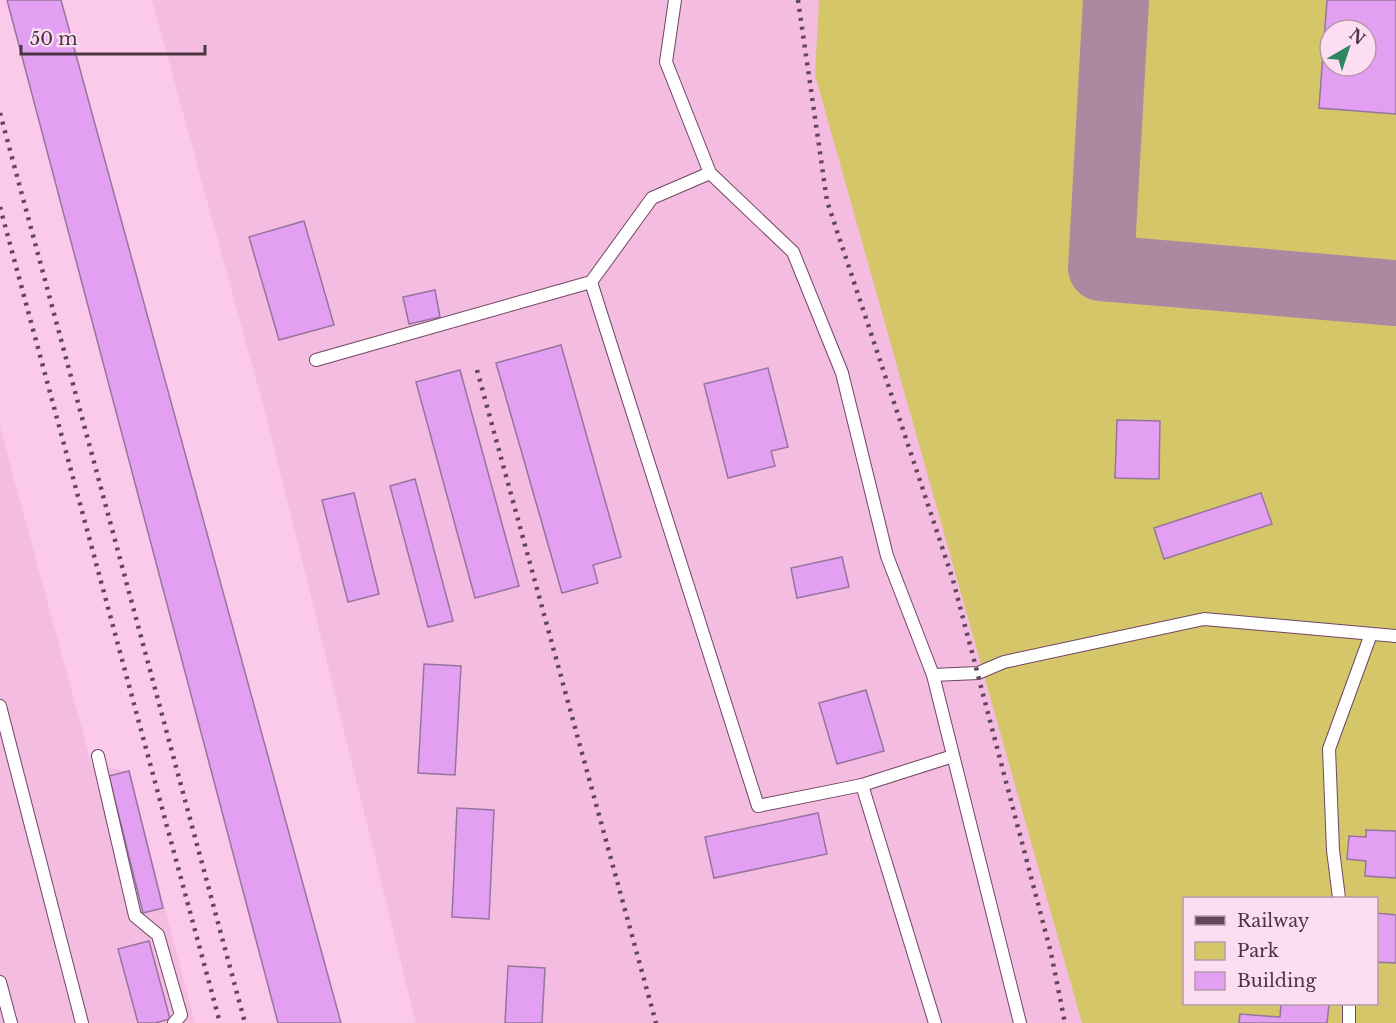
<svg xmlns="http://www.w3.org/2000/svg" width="1396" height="1023" viewBox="0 0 1396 1023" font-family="'Libre Baskerville',serif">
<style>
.built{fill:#f4bce1;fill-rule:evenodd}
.green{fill:#d6c66a;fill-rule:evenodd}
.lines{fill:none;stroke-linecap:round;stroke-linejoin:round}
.taxiway{stroke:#ae88a0;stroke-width:66}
.building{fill:#e3a0f3;stroke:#95759d;stroke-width:1.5;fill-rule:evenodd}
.service-casing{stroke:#6f4662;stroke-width:14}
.service{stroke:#fff;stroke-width:12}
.rail{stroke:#604858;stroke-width:4.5;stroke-dasharray:3 6;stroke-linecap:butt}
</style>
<rect width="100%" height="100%" fill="#fbc9e9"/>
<!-- built -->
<g class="built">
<path d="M152,0h1244v1023h-980l-148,-600zM1330,30h36v36h-36zM1184,898h192v106h-192z"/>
<polygon points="0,427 92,766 129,771 195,1023 0,1023"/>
</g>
<!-- green -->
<path class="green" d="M819,0h577v1023h-314l-267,-948zM1330,30h36v36h-36zM1184,898h192v106h-192z"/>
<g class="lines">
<!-- taxiway -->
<polyline class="taxiway" points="1116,0 1101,268 1396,293"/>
</g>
<!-- building -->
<g class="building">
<polygon points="7,0 61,0 341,1023 278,1023"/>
<path d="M1327,0h69v114l-77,-6zM1330,30h36v36h-36z"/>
<polygon points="304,221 334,325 279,340 249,237"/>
<polygon points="435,290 440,317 409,324 403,297"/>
<polygon points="561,345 621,557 593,565 598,583 562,593 496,363"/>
<polygon points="768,368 788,447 771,451 775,466 728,478 704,384"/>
<polygon points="460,370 519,586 475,598 416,382"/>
<polygon points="1117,420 1160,421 1159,479 1115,478"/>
<polygon points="415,479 453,621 428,627 390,486"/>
<polygon points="354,493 379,594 348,602 322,500"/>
<polygon points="1261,493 1272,524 1164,559 1154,528"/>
<polygon points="842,557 849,587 797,598 791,568"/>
<polygon points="424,664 461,666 455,775 418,773"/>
<polygon points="866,690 884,751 837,764 819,703"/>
<polygon points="129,771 163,908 143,913 109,776"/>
<polygon points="457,808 494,810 489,919 452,917"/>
<polygon points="818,813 827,854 714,878 705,837"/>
<polygon points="1366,830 1396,831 1396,878 1365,876 1366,861 1347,859 1349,836 1366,837"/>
<polygon points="1376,913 1396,915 1396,963 1376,962"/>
<polygon points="149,941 170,1019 155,1023 138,1023 118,949"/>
<polygon points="508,966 545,968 542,1023 505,1023"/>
<polygon points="1281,1004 1329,1004 1327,1023 1239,1023 1240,1014 1280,1017"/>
</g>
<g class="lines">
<!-- service casing -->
<g class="service-casing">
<g id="service">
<polyline points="675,0 666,62 710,173 793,252 842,373 887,556 933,675 1020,1023"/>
<polyline points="710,173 652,198 591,282 758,806 862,785 935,1023"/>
<polyline points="316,360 591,282"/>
<polyline points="933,675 978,673 1004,662 1204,619 1396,636"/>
<polyline points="0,706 82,1023"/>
<polyline points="98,756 135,916 158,935 181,1015 174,1023"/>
<polyline points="862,785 953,756"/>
<polyline points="1339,898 1333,850 1329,749 1371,634"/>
<polyline points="0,982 11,1023"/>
<polyline points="1349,1004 1349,1023"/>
</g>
</g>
<!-- service -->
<use href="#service" class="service"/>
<!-- rail -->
<g class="rail">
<polyline points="798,0 827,201 953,580 1051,953 1065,1023"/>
<polyline points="0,113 245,1023"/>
<polyline points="0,207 220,1023"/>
<polyline points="477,370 656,1023"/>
</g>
</g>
<!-- legend -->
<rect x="1183" y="897" width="195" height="108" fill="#fcddf1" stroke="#b59aab" stroke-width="1.5"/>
<rect x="1195" y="916" width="30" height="9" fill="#604858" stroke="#b59aab" stroke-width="1.5"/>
<text x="1237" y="927" font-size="18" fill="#4a3643">Railway</text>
<rect x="1195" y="942" width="30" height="18" fill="#d6c66a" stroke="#b59aab" stroke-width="1.5"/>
<text x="1237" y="957" font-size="18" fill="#4a3643">Park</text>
<rect x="1195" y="972" width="30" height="18" fill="#e3a0f3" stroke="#b59aab" stroke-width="1.5"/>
<text x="1237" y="987" font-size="18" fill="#4a3643">Building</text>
<!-- north arrow -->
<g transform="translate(1348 48) rotate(39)"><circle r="28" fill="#fcddf1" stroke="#b59aab" stroke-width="1.5"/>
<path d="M0-4.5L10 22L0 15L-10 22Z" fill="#2c885e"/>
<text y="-9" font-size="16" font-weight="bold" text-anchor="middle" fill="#4a3643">N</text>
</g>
<!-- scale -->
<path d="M21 45v9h184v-9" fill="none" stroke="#4a3643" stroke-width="3"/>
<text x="30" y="45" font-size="18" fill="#4a3643" stroke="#fcddf1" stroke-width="4.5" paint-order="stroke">50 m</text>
</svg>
